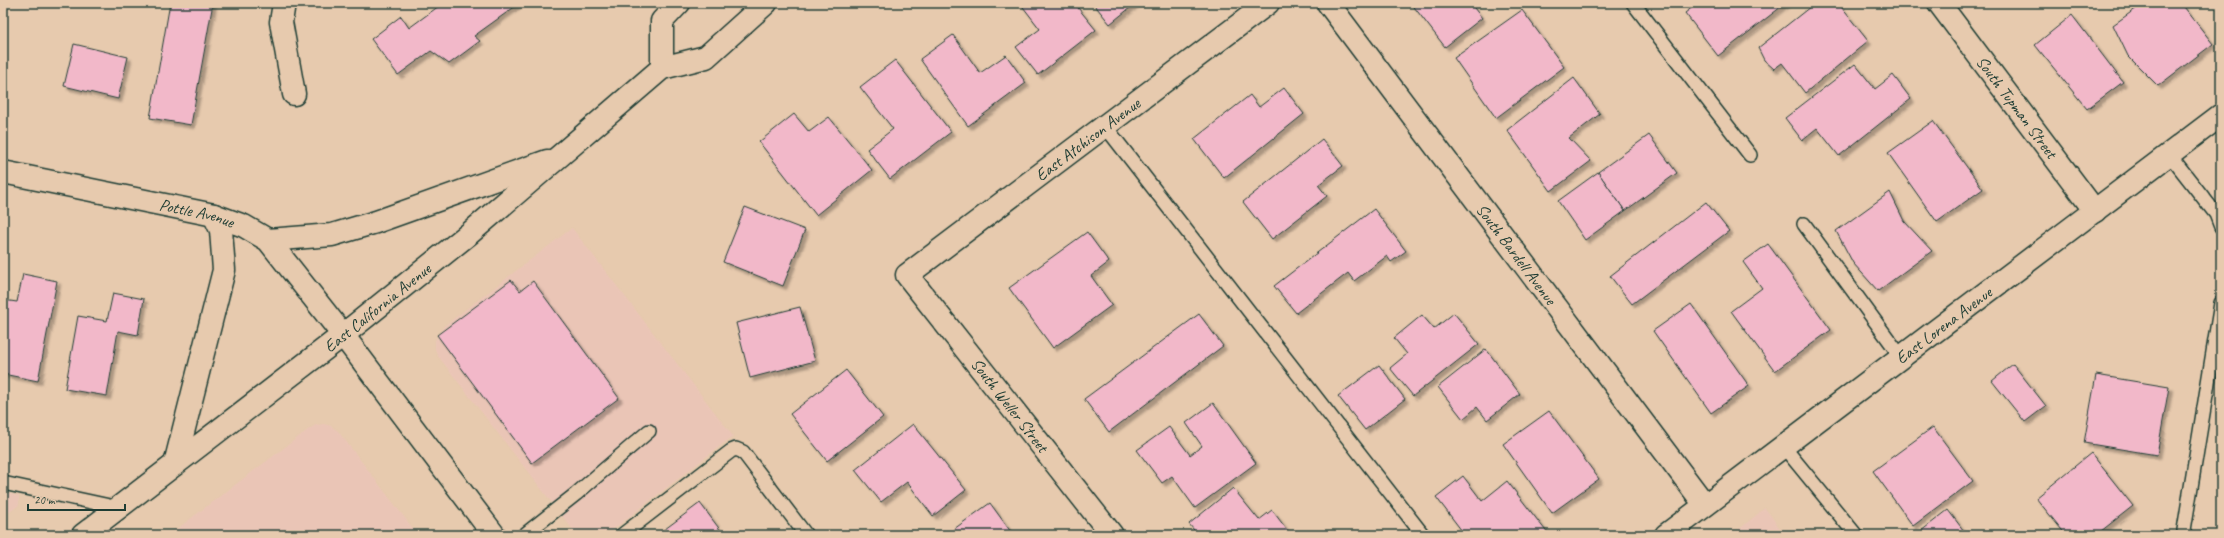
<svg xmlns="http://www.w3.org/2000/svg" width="2224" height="538" viewBox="0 0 2224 538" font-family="Caveat,sans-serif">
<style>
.built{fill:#eac5b6}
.building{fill:#f2b8c9;stroke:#1f3d34;filter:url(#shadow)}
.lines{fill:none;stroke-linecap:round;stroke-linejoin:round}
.lane-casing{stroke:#1f3d34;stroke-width:16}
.street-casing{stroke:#1f3d34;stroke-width:25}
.secondary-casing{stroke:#1f3d34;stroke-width:25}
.lane{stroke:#e7caae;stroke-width:13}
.street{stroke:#e7caae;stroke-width:22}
.secondary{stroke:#e7caae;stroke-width:22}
.labels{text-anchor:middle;stroke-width:3;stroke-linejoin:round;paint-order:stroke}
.street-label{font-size:17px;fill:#1f3d34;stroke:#e7caae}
</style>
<defs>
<filter id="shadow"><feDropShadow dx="3.5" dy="3.5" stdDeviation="1" flood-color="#0004"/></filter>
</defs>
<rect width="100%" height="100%" fill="#e7caae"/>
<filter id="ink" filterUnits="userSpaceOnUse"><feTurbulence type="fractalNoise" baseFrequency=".025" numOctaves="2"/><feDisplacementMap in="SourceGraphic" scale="8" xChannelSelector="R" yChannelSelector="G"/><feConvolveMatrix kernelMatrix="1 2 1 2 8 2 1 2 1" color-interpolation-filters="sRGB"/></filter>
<g filter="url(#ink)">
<!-- built -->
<g class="built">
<polygon points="572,228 733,436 606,535 577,535 438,356 435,349 435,340 444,326"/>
<polygon points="324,424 331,426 338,431 418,535 169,535 309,429 316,425"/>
<polygon points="3,492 19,496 19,505 3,517"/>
<polygon points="1765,508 1785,535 1732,535"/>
</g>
<!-- building -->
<g class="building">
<polygon points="170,3 213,3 191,125 150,118"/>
<polygon points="439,3 520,3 474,36 480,41 449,64 431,51 398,75 371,39 401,16 409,28 439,6"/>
<polygon points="1020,3 1074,3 1096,30 1038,75 1016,47 1040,29"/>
<polygon points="1093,3 1136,3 1110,24"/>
<polygon points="1411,3 1470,3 1482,18 1445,47"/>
<polygon points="1698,3 1786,3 1718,56 1685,13"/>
<polygon points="1815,3 1838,3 1868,41 1805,93 1782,63 1774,69 1764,60 1758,48"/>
<polygon points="2144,3 2181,3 2213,44 2158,86 2128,56 2113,25"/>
<polygon points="1522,10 1564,67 1496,118 1454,58"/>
<polygon points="2072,15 2123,82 2087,109 2035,45"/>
<polygon points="953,35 980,73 1006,55 1026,83 968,126 920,59"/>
<polygon points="74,44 128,57 118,99 64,86"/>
<polygon points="895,60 951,132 890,179 867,149 893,129 860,87"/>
<polygon points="1855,64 1875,89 1893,75 1911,99 1839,156 1817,128 1802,140 1785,118"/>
<polygon points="1574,78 1600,114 1569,138 1591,161 1551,191 1507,130"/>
<polygon points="1284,88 1304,114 1224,178 1194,139 1250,95 1259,107"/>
<polygon points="794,114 809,132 829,117 872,170 816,215 759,142"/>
<polygon points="1933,121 1983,189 1937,222 1888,153"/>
<polygon points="1649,135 1677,173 1625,211 1598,172"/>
<polygon points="1322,139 1343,166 1318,185 1327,196 1272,239 1243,202"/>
<polygon points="1598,172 1625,211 1585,240 1558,201"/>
<polygon points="1890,192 1904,221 1932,251 1878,291 1853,263 1836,231"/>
<polygon points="1706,202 1729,231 1632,304 1610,276"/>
<polygon points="745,207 805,230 783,286 723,262"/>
<polygon points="1374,209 1406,251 1391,262 1387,256 1354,281 1348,273 1296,313 1274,286"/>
<polygon points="1087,232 1109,262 1091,276 1112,305 1053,348 1009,288"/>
<polygon points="1768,244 1831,330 1775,371 1731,311 1762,288 1743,262"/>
<polygon points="23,274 57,281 38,381 3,374 3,300 17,302"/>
<polygon points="511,280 520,291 533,281 619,398 532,463 437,335"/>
<polygon points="113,293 144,299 138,335 118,331 107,396 65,389 78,316 107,321"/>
<polygon points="1691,304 1749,386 1711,413 1653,331"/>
<polygon points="800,307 815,361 750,378 736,323"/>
<polygon points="1454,313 1479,344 1413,396 1390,368 1407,354 1394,338 1422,315 1434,329"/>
<polygon points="1199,314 1223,346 1109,432 1084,399"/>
<polygon points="1486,349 1520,394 1487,420 1477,407 1463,419 1438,387"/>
<polygon points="2013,364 2046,406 2025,422 1992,381"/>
<polygon points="1379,365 1405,399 1365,430 1338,396"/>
<polygon points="846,370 883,417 827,461 790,414"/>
<polygon points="2096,375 2169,387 2157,455 2084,443"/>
<polygon points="1213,403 1256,463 1195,508 1172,476 1162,483 1137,450 1169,427 1190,455 1202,446 1186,423"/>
<polygon points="1549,411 1599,479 1552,513 1503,444"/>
<polygon points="913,424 966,490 933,516 907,482 881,502 855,470"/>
<polygon points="1933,427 1973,481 1913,526 1873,471"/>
<polygon points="2091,453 2133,506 2096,535 2066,535 2036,498"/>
<polygon points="1463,476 1482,501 1507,481 1549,535 1465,535 1436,497"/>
<polygon points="1233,488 1259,520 1272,510 1291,535 1198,535 1189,524"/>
<polygon points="700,503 724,535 657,535"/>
<polygon points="990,503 1011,532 1006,535 958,535 954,529"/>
<polygon points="1948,510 1967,535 1916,535"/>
<polygon points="2043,531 2046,535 2038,535"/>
</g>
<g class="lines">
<!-- lane casing -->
<g class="lane-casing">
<g id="lane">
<polyline points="1633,3 1750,155"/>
<polyline points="1105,126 1423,535"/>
<polyline points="2169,154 2216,214 2221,227"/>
<polyline points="1804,224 1902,358"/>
<polyline points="1783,446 1856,535"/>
<polyline points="3,483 119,508"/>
<polyline points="524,535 576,494 649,431"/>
<polyline points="622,535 731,451 736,449 743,452 806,535"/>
<polyline points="2187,535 2184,530 2221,303"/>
</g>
</g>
<!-- street casing -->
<g class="street-casing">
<g id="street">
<polyline points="284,3 281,22 294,94"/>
<path id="s1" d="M1328,3l377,502"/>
<path id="s2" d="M1939,3l156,208"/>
<path id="s3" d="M1112,535l-205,-260 361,-272"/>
<path id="s4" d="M1666,535l555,-420"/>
</g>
</g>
<!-- secondary casing -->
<g class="secondary-casing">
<g id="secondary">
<polyline points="662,68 662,21 679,3"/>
<path id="s5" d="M3,172l211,43 30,11 24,14 75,95 151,200"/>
<polyline points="268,240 332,235 376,222 547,161"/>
<polyline points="175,464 224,270 221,230 214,215"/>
<path id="s6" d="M83,535l260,-200 127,-102 192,-165 44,-11 60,-54"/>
</g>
</g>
<!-- lane -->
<use href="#lane" class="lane"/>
<!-- street -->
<use href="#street" class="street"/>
<!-- secondary -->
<use href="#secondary" class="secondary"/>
</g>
</g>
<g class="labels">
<!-- street labels -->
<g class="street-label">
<text dy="6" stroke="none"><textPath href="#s2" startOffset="130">South Tupman Street</textPath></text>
<text dy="6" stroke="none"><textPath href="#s3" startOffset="557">East Atchison Avenue</textPath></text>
<text dy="6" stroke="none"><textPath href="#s5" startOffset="198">Pottle Avenue</textPath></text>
<text dy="6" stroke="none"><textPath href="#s1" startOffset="314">South Bardell Avenue</textPath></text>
<text dy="6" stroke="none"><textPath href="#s6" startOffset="372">East California Avenue</textPath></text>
<text dy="6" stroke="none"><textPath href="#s4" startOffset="348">East Lorena Avenue</textPath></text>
<text transform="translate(1010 405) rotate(52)" y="6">South Weller Street</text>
</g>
</g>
<!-- margin -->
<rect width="2224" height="538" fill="none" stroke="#e7caae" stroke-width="16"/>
<rect x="8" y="8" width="2208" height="522" fill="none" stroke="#1f3d34" stroke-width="1.5" filter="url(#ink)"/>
<!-- scale -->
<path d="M28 504v6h97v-6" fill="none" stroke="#1f3d34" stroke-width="2"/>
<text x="34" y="504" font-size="12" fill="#1f3d34" stroke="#e7caae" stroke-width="3" paint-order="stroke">20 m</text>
</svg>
